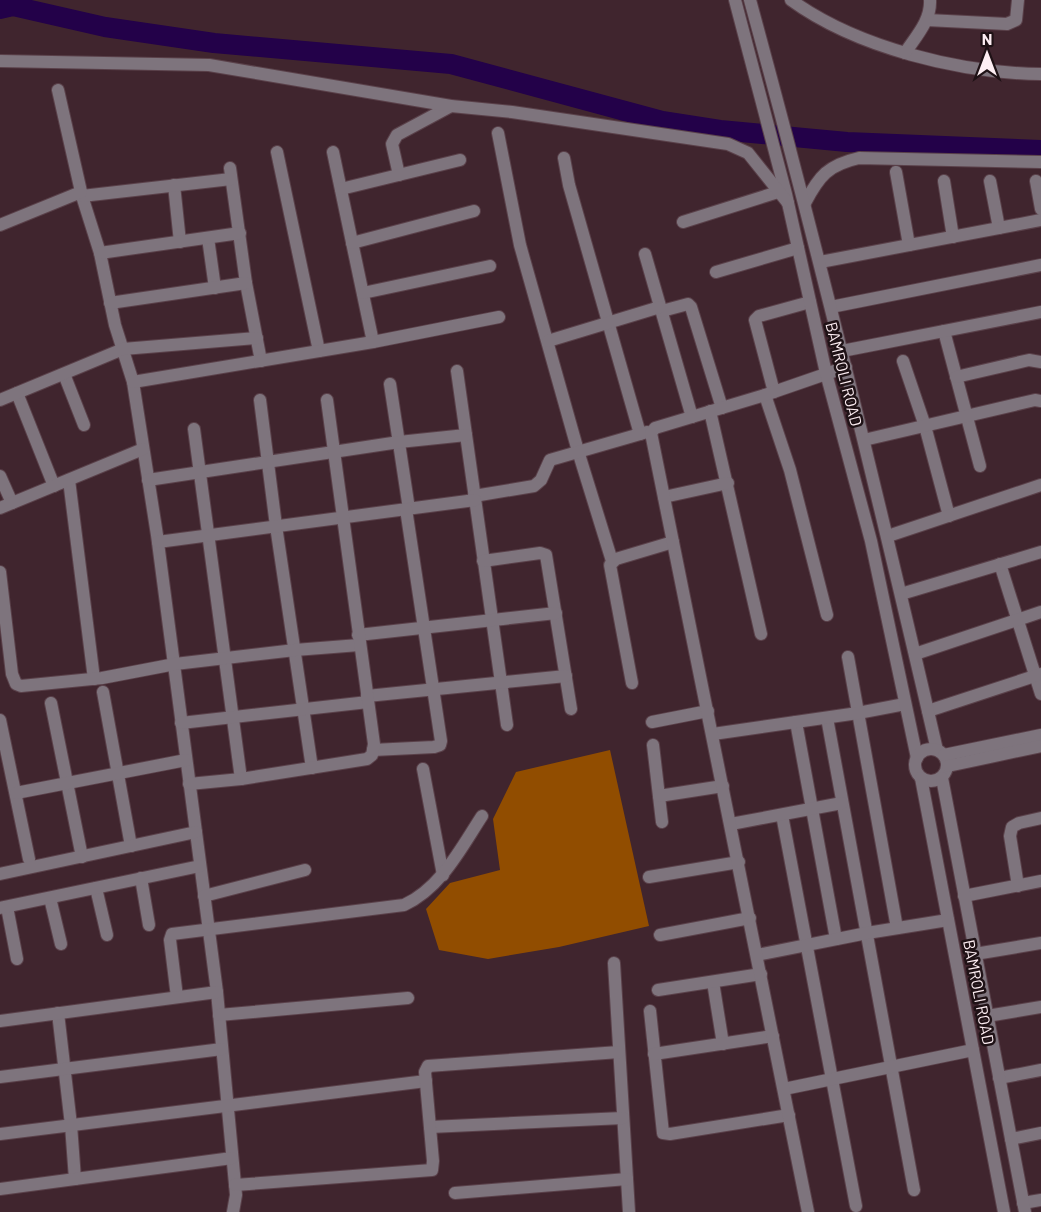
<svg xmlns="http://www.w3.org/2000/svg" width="1041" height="1212" viewBox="0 0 1041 1212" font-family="Barlow,sans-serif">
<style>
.forest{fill:#914d00}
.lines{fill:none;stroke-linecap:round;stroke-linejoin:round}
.river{stroke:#230149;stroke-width:20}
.minor-casing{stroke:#5a414a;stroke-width:14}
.tertiary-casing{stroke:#5a414a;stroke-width:14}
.minor{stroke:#7e747d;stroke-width:12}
.tertiary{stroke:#7e747d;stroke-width:12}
.labels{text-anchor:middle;stroke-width:5;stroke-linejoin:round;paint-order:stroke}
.street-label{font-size:16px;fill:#fdeef3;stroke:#1f1216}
</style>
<rect width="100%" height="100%" fill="#40252e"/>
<!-- forest -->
<polygon class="forest" points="610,750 649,926 559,947 488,959 439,950 426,909 450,883 500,870 493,819 516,772"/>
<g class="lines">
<!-- river -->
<polyline class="river" points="0,9 13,6 105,27 214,43 451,64 662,121 720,130 847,142 1041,150"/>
<!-- minor casing -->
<g class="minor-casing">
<g id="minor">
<path d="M791,0c66,48 170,73 250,74"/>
<polyline points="927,20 1007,24 1016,20 1018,0"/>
<path d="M905,53c11,-17 26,-32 25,-53"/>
<polyline points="58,90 82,196 100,253 115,325 133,382 157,535 217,992 236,1195 233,1212"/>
<polyline points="498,133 520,245 578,451 612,561"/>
<polyline points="277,152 319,351"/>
<polyline points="333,152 373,342"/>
<polyline points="564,158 569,185 640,434"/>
<polyline points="230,168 246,283 261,361"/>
<polyline points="896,172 909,245"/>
<polyline points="399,175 392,144 397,135 451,106"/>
<polyline points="944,181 953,237"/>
<polyline points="990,181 999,228"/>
<polyline points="1036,181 1041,209"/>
<polyline points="174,185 180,242"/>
<polyline points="341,189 460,160"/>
<polyline points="82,196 231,179"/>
<path d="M805,203c14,-27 23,-38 54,-45l182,4"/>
<polyline points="683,222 778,192"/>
<polyline points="0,225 81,192"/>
<polyline points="208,238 215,288"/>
<polyline points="352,243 474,211"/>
<polyline points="100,253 240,233"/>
<polyline points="645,254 692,417"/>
<polyline points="820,262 1041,220"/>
<polyline points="716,272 798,248"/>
<polyline points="363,293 490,266"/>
<polyline points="110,303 246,283"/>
<polyline points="831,307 1041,265"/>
<polyline points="662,311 688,304 691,307 722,408"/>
<polyline points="944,331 980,466"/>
<polyline points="548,341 660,307"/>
<polyline points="842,351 1041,312"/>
<polyline points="903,361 925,426 949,516"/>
<polyline points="457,371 507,725"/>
<polyline points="64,374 84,425"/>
<polyline points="956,377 1029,360 1041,362"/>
<polyline points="133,382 373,342 499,317"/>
<polyline points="390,384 409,509"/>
<polyline points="774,392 755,320 759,316 810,302"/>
<polyline points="17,393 54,486"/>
<polyline points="765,395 790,470 827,615"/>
<polyline points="0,400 123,349 257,338"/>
<polyline points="260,400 276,526 312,768"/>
<polyline points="710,411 761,634"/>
<polyline points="194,429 241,779"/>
<polyline points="864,440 1035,400 1041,401"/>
<polyline points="0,476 12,503"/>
<polyline points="69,480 94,679"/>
<polyline points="148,480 399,442 466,435"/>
<polyline points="474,496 534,486 541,480 550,460 647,432"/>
<polyline points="664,497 728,483"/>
<polyline points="0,508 143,449"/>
<polyline points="888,536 1041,485"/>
<polyline points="158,542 475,500"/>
<polyline points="483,561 540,553 546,555 571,709"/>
<polyline points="1000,564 1041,694"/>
<polyline points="0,572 12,674 16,684 21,686 102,678 175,664 295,650 359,645"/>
<polyline points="901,594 1041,552"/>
<polyline points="358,635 556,613"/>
<polyline points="915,654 1041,612"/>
<polyline points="848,657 897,928"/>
<polyline points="632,683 610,565 616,559 673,542"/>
<polyline points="103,692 131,846"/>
<polyline points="367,696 566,676"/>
<polyline points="51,703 82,857"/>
<polyline points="928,711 1041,674"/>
<polyline points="827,718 914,1190"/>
<polyline points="0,720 29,859"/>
<polyline points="652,722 708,711"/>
<polyline points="796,722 836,939"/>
<polyline points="181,723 368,702"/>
<polyline points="713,734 858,713 905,704"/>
<polyline points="653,745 662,822"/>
<polyline points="373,750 434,747 440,745 441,741 406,509"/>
<polyline points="423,769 443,875"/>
<polyline points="189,784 241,779 367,759 372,755 374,744 327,400"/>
<polyline points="16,793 186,760"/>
<polyline points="659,796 723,786"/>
<polyline points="782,815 856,1206"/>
<polyline points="731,824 842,803"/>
<polyline points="0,874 196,832"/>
<polyline points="649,877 739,862"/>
<polyline points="141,878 149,925"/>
<polyline points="1018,886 1010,836 1012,827 1019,823 1041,818"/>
<polyline points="96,888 107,935"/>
<polyline points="204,896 305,870"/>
<polyline points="964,896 1041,881"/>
<polyline points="50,898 61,944"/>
<polyline points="7,907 17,959"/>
<polyline points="0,908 200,866"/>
<polyline points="660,935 750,918"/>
<polyline points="975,954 1041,943"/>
<polyline points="757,955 867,933 948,920"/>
<polyline points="614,963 629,1212"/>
<polyline points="713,982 723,1044"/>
<polyline points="658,990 761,974"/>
<path d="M177,997l-7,-57 2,-6 232,-29c37,-17 57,-57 78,-89"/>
<polyline points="650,1011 663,1133 670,1134 789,1115"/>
<polyline points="58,1013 71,1125 75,1179"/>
<polyline points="219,1015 408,998"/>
<polyline points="987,1016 1041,1007"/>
<polyline points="0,1021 217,992"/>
<polyline points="654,1054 773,1036"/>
<polyline points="0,1077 222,1049"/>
<polyline points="999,1078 1041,1070"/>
<polyline points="784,1089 973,1050"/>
<polyline points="430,1127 623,1118"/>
<polyline points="0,1134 426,1081"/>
<polyline points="1011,1139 1041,1133"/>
<polyline points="235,1185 432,1170 433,1161 425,1072 428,1066 619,1052"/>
<polyline points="0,1189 232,1158"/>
<polyline points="455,1193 627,1179"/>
<polyline points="1023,1203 1041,1200"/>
<polyline points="808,1212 651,433 655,428 765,395 846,367"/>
</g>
</g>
<!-- tertiary casing -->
<g class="tertiary-casing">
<g id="tertiary">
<polyline points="735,0 786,194 826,373 871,541 917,758"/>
<path d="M750,0c68,249 129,499 187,750"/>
<polyline points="0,61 209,65 451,106 512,112 728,144 748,153 788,203"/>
<circle cx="931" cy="765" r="16"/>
<polyline points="944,755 1041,735"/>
<polyline points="948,766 1041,746"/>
<polyline points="921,778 1004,1212"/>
<polyline points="942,778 1025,1212"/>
</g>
</g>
<!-- minor -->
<use href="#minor" class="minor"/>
<!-- tertiary -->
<use href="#tertiary" class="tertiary"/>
</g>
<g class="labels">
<!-- street labels -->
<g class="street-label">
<text transform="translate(844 374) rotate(76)" y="6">BAMROLI ROAD</text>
<text transform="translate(979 992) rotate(79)" y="6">BAMROLI ROAD</text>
</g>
</g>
<!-- north arrow -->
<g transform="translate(987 54)" stroke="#1f1216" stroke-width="4.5" paint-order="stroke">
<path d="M0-4.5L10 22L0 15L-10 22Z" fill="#fdeef3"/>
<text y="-9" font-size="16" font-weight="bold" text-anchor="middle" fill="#fdeef3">N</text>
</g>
</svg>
